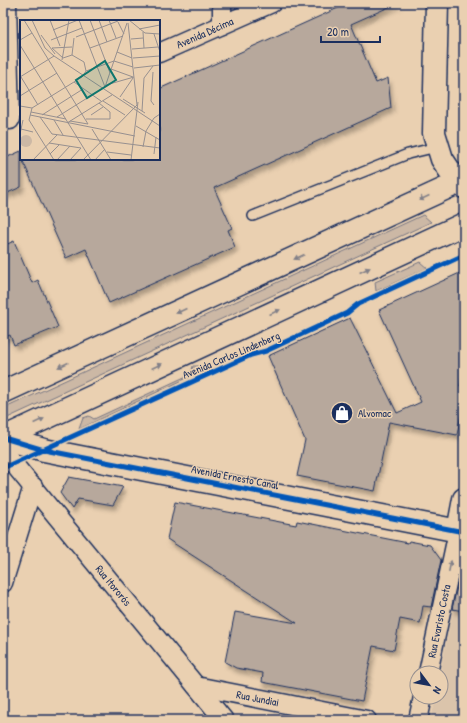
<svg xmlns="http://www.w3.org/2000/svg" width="467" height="723" viewBox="0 0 467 723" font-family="'Patrick Hand',sans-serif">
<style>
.built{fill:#dbc4ab}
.green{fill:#ccb8a5;stroke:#747482}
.building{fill:#b7a89c;stroke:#1b2f5e;filter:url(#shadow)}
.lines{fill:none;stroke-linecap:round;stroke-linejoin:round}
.service-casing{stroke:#1b2f5e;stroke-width:12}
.minor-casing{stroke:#1b2f5e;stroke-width:21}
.tertiary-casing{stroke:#1b2f5e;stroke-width:25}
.primary-casing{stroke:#1b2f5e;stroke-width:25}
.service{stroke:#ead0b1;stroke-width:9}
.minor{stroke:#ead0b1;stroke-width:18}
.tertiary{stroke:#ead0b1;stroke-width:22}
.primary{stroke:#ead0b1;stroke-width:22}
.cycleway-casing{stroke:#ead0b1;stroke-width:8}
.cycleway{stroke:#0057b8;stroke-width:5}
.oneway{fill:#828088}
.labels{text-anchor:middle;stroke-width:3;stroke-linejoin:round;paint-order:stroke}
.street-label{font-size:11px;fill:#1b2f5e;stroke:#ead0b1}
.poi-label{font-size:11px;fill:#1b2f5e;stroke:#ead0b1;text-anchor:start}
.inset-road{fill:none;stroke:#979090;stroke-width:1}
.view{fill:#0f766e;fill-opacity:0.15;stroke:#0f766e;stroke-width:2}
.inset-edge{fill:none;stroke:#1b2f5e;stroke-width:2}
</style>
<defs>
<filter id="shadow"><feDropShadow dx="2.5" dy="4.5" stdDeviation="2" flood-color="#0004"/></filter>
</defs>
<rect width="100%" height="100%" fill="#ead0b1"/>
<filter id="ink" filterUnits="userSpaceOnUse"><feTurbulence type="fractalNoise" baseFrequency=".025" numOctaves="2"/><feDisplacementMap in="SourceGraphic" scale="8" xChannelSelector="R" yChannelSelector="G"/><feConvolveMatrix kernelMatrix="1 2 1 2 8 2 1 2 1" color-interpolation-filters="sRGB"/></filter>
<g filter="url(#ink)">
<!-- built -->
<polygon class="built" points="464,556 464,720 459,720 432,715 436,697 441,697 440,673"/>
<!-- green -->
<g class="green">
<polygon points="423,215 431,222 3,420 3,409"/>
<polygon points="420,262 427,268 376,291 375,282"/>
<polygon points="193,366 199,366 204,370 79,429 83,418 89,416 94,419 191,374"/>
</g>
<!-- building -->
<g class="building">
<polygon points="349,3 398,3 351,24 376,83 388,78 391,108 214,188 232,228 228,230 235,247 109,303 86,249 66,258 22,159 159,159 159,89"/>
<polygon points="21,151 21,187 3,195 3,159"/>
<polygon points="14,241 32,283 38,280 58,327 14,345 10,335 3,338 3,246"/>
<polygon points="464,271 464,364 460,386 464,387 464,408 462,408 457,435 389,422 375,491 297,476 305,440 268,356 350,318 397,413 421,402 379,310"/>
<polygon points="69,477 123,487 113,505 78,499 72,509 60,493"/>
<polygon points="175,502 296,525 297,521 408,543 409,541 430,545 441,560 431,607 423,606 420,623 400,619 394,650 373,646 362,701 262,682 263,673 236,668 225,662 235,612 297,623 167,539"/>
<polygon points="458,582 464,590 464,611 452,609"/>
</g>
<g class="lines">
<!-- service casing -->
<g class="service-casing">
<polyline id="service" points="253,216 408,154 437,147"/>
</g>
<!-- minor casing -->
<g class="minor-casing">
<g id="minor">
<polyline points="7,3 10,120"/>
<polyline points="222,3 222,25"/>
<path id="s1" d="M159,53l113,-50"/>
<path id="s2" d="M3,451l221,269"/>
<polyline points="3,583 33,486"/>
<path id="s3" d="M428,673l30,-142"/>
<path id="s4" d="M196,686l171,34"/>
<polyline points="418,720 423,697"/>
</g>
</g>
<!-- tertiary casing -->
<g class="tertiary-casing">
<g id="tertiary">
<polyline points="437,3 434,133 442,159 450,171 464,187"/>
<polyline points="4,438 44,450 464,532"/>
<polyline points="458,531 464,499"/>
</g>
</g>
<!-- primary casing -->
<g class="primary-casing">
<g id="primary">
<polyline points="3,392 464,180"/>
<polyline points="3,438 464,224"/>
</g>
</g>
<!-- service -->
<use href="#service" class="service"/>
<!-- minor -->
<use href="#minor" class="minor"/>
<!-- tertiary -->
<use href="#tertiary" class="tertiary"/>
<!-- primary -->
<use href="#primary" class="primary"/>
<!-- cycleway casing -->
<g class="cycleway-casing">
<g id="cycleway">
<polyline points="4,438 44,450 464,532"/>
<polyline points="3,468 251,355 266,351 347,313 358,304 464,255"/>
</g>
</g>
<!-- cycleway -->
<use href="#cycleway" class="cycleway"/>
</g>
<!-- one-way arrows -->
<defs><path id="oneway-solid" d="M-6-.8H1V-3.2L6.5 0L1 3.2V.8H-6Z"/></defs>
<g class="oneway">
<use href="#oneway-solid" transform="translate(424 198) rotate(155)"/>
<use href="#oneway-solid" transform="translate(299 257) rotate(155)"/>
<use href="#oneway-solid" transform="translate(365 270) rotate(-25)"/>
<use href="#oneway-solid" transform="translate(181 311) rotate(155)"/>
<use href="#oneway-solid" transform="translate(275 312) rotate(-24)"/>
<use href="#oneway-solid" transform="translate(63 365) rotate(155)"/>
<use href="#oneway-solid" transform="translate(157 366) rotate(-25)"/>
<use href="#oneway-solid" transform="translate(39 421) rotate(-25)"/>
<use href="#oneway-solid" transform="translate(450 566) rotate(-78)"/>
</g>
</g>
<!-- icons -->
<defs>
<g id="shop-disc" transform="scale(1.15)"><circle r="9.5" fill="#1b2f5e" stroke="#ead0b1"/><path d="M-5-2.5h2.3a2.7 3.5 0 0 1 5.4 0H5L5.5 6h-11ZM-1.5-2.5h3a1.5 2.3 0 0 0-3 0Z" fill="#fff"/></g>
</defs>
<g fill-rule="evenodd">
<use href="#shop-disc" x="342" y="413"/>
</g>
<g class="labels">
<!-- street labels -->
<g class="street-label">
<text dy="4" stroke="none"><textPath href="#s1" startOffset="50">Avenida Décima</textPath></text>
<text transform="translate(231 355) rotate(-23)" y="4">Avenida Carlos Lindenberg</text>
<text transform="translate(235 477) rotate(11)" y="4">Avenida Ernesto Canal</text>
<text dy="4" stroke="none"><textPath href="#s2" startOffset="174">Rua Itororós</textPath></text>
<text dy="4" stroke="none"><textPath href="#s3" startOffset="53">Rua Evaristo Costa</textPath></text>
<text dy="4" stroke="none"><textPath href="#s4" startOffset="63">Rua Jundiai</textPath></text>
</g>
<!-- poi labels -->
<g class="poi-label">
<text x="358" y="417">Alvomac</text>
</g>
</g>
<!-- overview -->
<g transform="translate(20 20)">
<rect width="140" height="140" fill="#ead0b1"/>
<path d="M0 121a6 6 0 1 1 12 0a6 6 0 1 1-12 0Z" fill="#ccb8a5"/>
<path class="inset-road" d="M4,0l64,104M12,0l13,28 9,8 106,70M30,0l10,26M59,0l26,67M70,0l20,53M79,0l8,22M89,0l7,18M109,0l16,13 15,1M98,2l6,12M119,9l21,-4M33,10l25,-10M123,12l1,16M134,14l6,18M21,15l14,19M56,17l42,-16M111,19l12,-1M0,20l12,-7M31,20l31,-12M0,25l71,115M70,28l33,-12M112,29l26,-2M97,32l15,6M52,35l-9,3 -11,-10 20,-1M52,35l12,7 2,9M52,35l2,-17M113,38l27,-2M42,40l7,-40M114,48l26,-3M91,49l22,8M133,52l-2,29 3,4M0,57l34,-21M1,57l17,28M54,62l27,19M86,65l28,-8M85,67l22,-64M0,76l37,-23M100,77l13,-19M103,79l22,14M83,81l22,14M0,86l12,2M122,91l2,-33 9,-12M11,92l35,7M10,95l105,21M22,95l41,-26M71,95l12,-8M20,97l12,17 108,14M37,97l35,-22M66,99h24v-7l-11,-9M34,100l9,15M50,101l18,3M47,103l45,-28M116,106l24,14M1,109l12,3M72,109l19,31M0,114l3,-14M29,123l32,5M123,127l3,-16 8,-13 6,-4M87,132l24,3M30,134l9,-9M134,134l2,-17M13,140l24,-25M34,140l-25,-40 3,-12 50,-31 4,-6 28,-10 19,6M37,140l13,-14M50,140l11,-12M63,140l54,-55 -9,-82M75,140l10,-11M111,140l7,-58"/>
<path class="view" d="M85,41l11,19 -29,18 -11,-18z"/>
<rect width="140" height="140" class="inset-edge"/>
</g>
<!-- margin -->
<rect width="467" height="723" fill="none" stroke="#ead0b1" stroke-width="16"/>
<rect x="8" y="8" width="451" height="707" fill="none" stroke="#1b2f5e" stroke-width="1.5" filter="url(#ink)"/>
<!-- north arrow -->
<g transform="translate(429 685) rotate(122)"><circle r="19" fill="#ead0b1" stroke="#979090"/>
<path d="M0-3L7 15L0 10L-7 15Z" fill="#1b2f5e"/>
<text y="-6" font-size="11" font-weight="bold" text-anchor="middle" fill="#1b2f5e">N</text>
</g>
<!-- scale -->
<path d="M321 36v6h59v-6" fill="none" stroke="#1b2f5e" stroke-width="2"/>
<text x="327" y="36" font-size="12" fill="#1b2f5e" stroke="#ead0b1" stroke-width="3" paint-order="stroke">20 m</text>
</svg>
